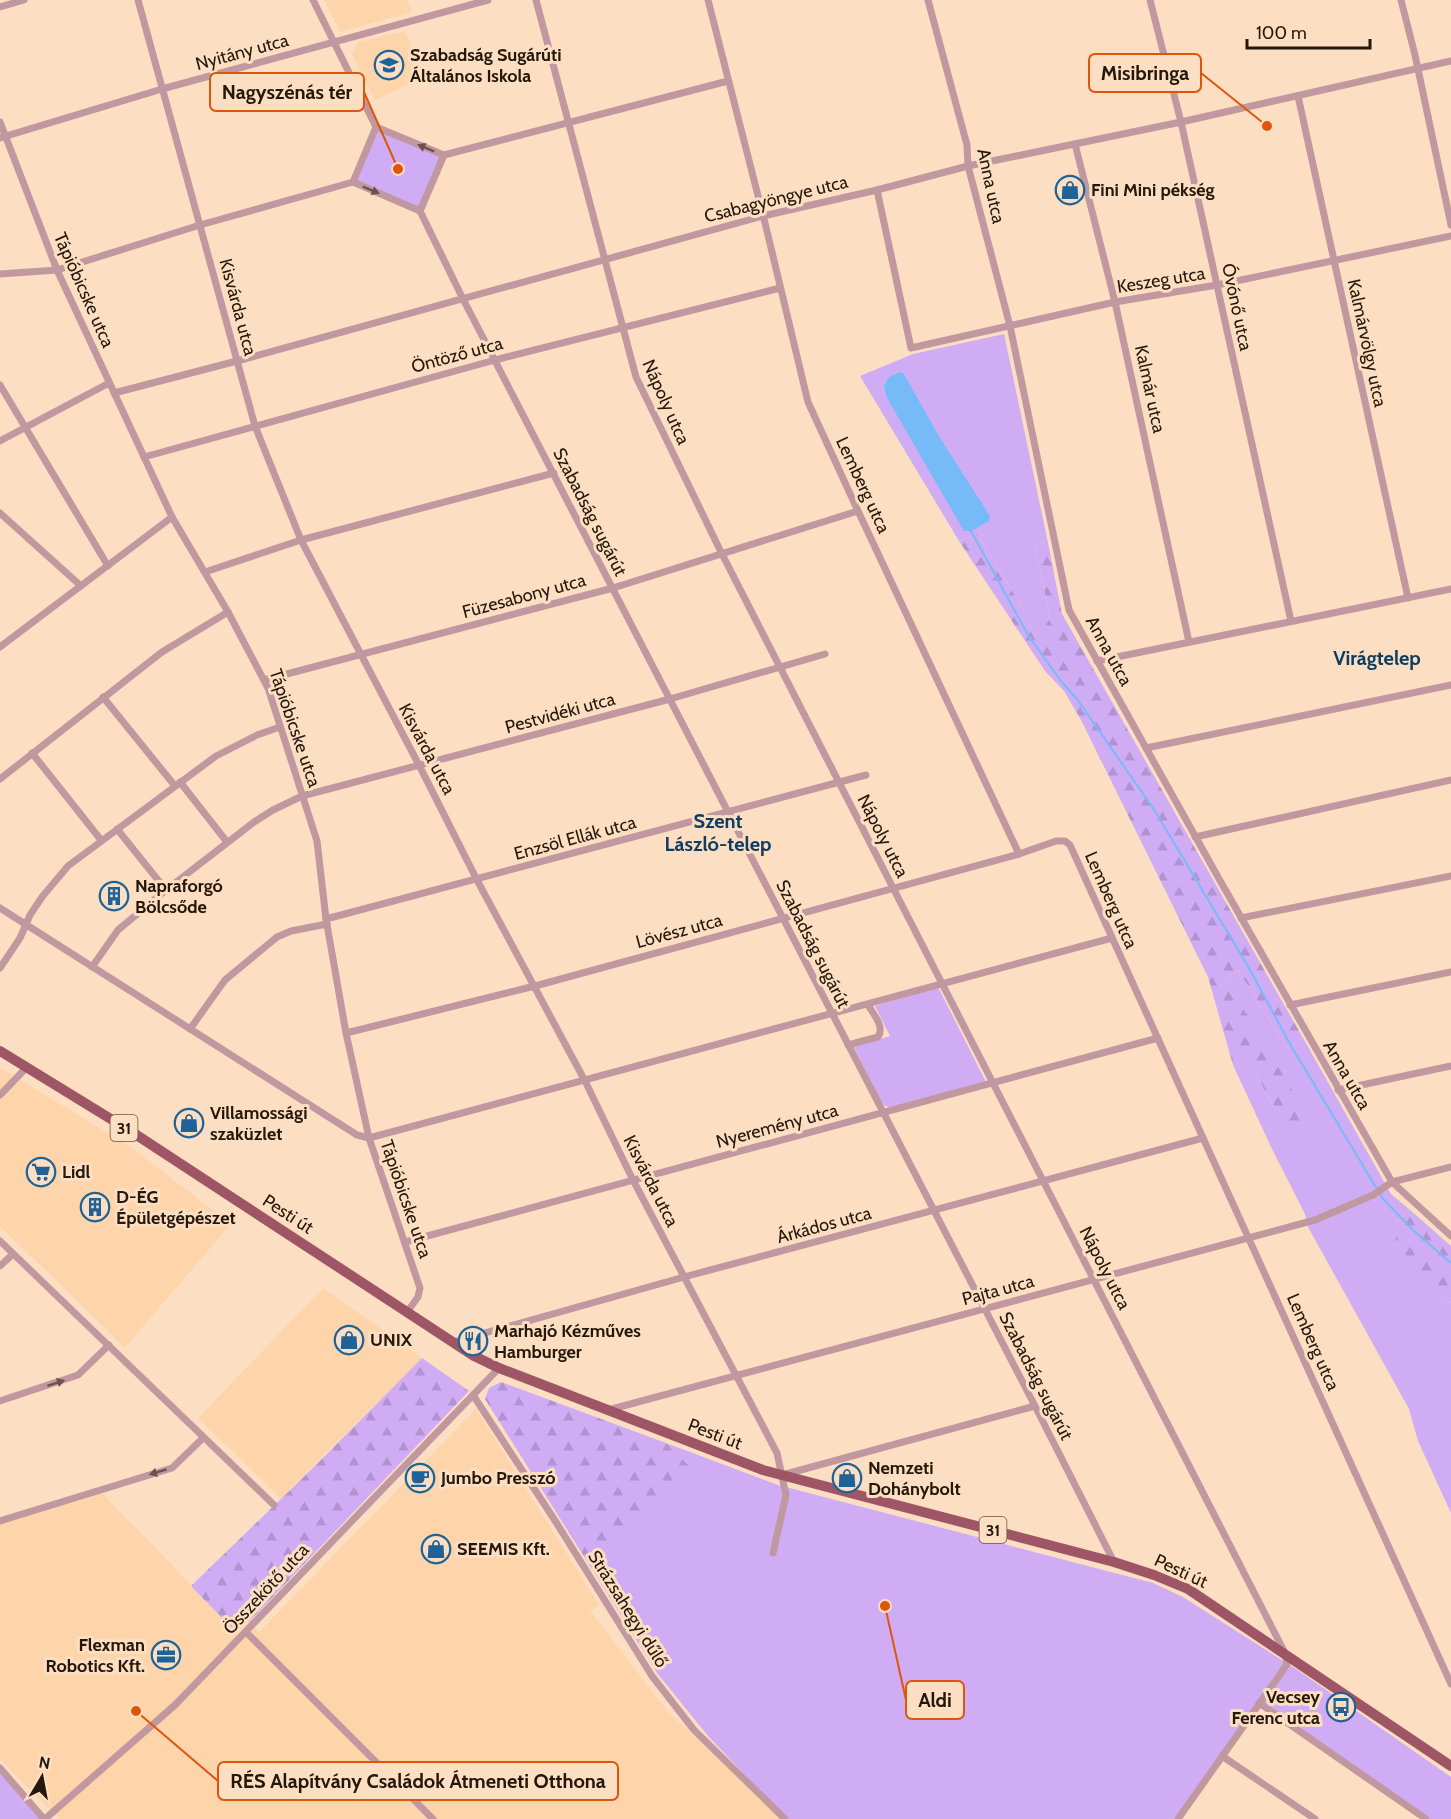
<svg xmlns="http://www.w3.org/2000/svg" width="1451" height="1819" viewBox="0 0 1451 1819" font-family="Cabin,sans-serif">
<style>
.built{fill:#fed4aa}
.green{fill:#d0acf5}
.forest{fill:url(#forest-firs)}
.water{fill:#76bbf8}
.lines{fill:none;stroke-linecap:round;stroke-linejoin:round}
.stream{stroke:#76bbf8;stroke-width:2}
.minor{stroke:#c1989f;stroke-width:7}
.primary{stroke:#9e5666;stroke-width:10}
.oneway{fill:#6b524d}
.labels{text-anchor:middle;stroke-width:6;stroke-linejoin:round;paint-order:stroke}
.shield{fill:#fcdec2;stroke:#665341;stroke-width:1.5}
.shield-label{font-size:16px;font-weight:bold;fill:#25180a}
.street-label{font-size:18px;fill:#25180a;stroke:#fcdec2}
.poi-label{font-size:18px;font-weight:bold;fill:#25180a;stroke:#fcdec2;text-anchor:start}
.neighbourhood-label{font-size:20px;font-weight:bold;fill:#0e3d61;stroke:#fcdec2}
.leader{fill:none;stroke:#de560c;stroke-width:2}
.callout-dot{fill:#de560c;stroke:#fcdec2;stroke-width:2}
.callout{fill:#fcdec2;stroke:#de560c;stroke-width:2}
.callout-label{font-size:20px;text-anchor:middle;font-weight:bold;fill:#25180a}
</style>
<defs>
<pattern id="forest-firs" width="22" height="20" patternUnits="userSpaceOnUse" patternTransform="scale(1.5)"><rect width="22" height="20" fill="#d0acf5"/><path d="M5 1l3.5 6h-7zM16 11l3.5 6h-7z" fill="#b293d1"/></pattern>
</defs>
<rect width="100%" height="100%" fill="#fcdec2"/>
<!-- built -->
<g class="built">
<polygon points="324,0 407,0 412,12 340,32"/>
<polygon points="405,31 425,77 375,100 352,54 358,42"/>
<polygon points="0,1068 126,1144 231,1224 125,1347 0,1226"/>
<polygon points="323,1288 422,1358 281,1498 198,1418"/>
<polygon points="476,1409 599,1605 590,1611 669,1713 784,1819 59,1819 0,1759 0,1521 99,1490 232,1627 244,1616 259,1632"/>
</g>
<!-- green -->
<g class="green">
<polygon points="376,127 444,155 420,211 353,182"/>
<polygon points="1004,334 1047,538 1035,547 1050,618 1037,640 1019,602 977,534 959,541 860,376 913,354"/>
<polygon points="1238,970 1287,1048 1303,1038 1391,1194 1409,1209 1396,1222 1421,1276 1451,1303 1451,1513 1418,1441 1409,1409 1308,1227 1305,1214 1272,1149 1233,1065 1249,1060 1275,1110 1224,980"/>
<polygon points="938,987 986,1082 890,1108 882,1104 854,1047 890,1036 875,1006"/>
<polygon points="666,1443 778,1485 1153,1583 1183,1597 1299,1671 1451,1777 1451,1819 1426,1819 1259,1703 1178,1819 787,1819 708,1736 657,1673 583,1555 602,1556 690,1467"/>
<polygon points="0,1768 44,1819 0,1819"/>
</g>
<!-- forest -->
<g class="forest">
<polygon points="977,534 1019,602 1037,639 1050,618 1035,547 1047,538 1062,614 1303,1038 1287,1048 1238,970 1224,980 1274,1055 1309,1125 1298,1133 1275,1110 1249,1060 1233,1065 1208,977 1081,720 1064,691 1045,671 959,541"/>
<polygon points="1409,1209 1451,1246 1451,1303 1421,1276 1396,1242 1396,1222"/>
<polygon points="422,1358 469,1391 249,1622 244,1617 232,1628 191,1586 318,1463"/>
<polygon points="501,1382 666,1443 691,1468 602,1556 583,1555 485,1399 489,1388"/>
</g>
<!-- water -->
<polygon class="water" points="900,372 904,374 940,438 990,516 989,521 971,531 964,531 887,398 884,386 889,377"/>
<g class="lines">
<!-- stream -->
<polyline class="stream" points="971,531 1028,635 1061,681 1077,699 1155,811 1250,970 1290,1044 1383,1199 1413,1230 1451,1263"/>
<!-- minor -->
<g class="minor">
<polyline points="138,0 255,426 301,540 420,767 477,880 585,1081 633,1180 777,1453 786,1495 773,1553"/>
<polyline points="313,0 376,127"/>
<polyline points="536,0 636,377 722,554 1285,1653 1287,1664 1279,1676 1178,1819"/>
<polyline points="708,0 766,227 808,402 858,511 1019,854"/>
<polyline points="928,0 967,145 968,166 1010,326 1069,610 1218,877 1392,1182 1451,1236"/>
<polyline points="1150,0 1181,122 1291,621"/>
<polyline points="1401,0 1415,55 1451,225"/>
<polyline points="0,7 24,0"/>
<polyline points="1298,96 1408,598"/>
<polyline points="0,122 57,270 172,517 228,612 268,688 317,841 326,919 346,1033 369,1138 420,1288 418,1297 407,1312"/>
<polyline points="376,127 353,182 420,211"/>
<polyline points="376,127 444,155 420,211"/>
<polyline points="0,138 162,89 488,0"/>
<polyline points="1075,144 1115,302 1189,642"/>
<polyline points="444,155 728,81"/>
<polyline points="877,190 911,348 1115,302 1217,285 1451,236"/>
<polyline points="420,211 463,299 1035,1406 1114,1562"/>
<polyline points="0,274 57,270 200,225 353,182"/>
<polyline points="0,385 108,566"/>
<polyline points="114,393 237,361 763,216 877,190 968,166 1181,122 1451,61"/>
<polyline points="0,441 109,383"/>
<polyline points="144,457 495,360 780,288"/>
<polyline points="0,513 81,586"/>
<polyline points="205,572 301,540 554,473"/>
<polyline points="0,647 172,517"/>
<polyline points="1097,661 1451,589"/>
<polyline points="264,680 613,588 858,511"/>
<polyline points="103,697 175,786"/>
<polyline points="1146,748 1451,685"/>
<polyline points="32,753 101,840"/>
<polyline points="0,779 162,652 228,612"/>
<polyline points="180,782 227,842"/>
<polyline points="117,829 166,890"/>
<polyline points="1195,837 1451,780"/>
<polyline points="0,908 357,1135 369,1138 1112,938"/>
<polyline points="1241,918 1451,876"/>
<polyline points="326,919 866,775"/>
<polyline points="92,967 118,930 166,890 254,822 273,810 302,796 670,699 825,654"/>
<polyline points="0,968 20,938 30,915 42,897 68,866 216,756 257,735 280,727"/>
<polyline points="1290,1005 1451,972"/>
<polyline points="190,1029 225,980 277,937 291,931 327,924"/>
<polyline points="346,1033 535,986 1019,854 1056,841 1065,841 1070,845 1451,1684"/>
<path d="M848,1045l30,-8c7,-10 -4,-22 -10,-32"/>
<polyline points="1338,1090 1451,1066"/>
<polyline points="0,1095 26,1068"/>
<polyline points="0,1241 274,1505"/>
<polyline points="405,1242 1158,1038"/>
<polyline points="0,1266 13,1254"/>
<polyline points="453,1342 684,1277 1203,1138"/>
<polyline points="473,1395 554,1519 652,1676 694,1730 785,1819"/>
<polyline points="0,1401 78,1375 109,1345"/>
<polyline points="608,1410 1315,1220 1373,1195 1392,1182 1451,1167"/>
<polyline points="786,1474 1035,1406"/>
<polyline points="0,1521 172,1468 203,1438"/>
<polyline points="246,1632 433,1819"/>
<polyline points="1259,1703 1426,1819"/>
<polyline points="1222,1756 1315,1819"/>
<polyline points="0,1768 44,1819"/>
<polyline points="45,1819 175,1705 499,1368"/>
</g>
<!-- primary -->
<polyline class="primary" points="0,1051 132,1132 474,1356 499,1368 763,1470 1114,1562 1154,1575 1188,1589 1451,1766"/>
</g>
<!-- one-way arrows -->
<defs><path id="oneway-solid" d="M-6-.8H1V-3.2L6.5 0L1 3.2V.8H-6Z" transform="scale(1.5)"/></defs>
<g class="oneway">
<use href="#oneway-solid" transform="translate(426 148) rotate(-157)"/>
<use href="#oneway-solid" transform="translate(371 190) rotate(23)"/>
<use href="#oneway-solid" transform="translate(56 1383) rotate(-18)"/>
<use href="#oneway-solid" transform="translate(158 1472) rotate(163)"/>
</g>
<!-- icons -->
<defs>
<g id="school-ring" transform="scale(1.5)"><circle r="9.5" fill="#fcdec2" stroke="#1e6297" stroke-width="1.5"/><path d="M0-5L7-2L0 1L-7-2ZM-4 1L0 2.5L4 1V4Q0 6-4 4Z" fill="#1e6297"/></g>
<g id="shop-ring" transform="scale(1.5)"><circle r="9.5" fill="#fcdec2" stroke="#1e6297" stroke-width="1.5"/><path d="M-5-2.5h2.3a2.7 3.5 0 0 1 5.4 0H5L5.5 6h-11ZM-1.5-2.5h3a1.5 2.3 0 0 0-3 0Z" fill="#1e6297"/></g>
<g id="building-ring" transform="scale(1.5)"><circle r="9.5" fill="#fcdec2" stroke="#1e6297" stroke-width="1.5"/><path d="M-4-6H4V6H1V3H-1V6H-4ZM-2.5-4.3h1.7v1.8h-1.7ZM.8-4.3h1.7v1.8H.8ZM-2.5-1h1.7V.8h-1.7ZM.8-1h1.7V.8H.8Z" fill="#1e6297"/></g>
<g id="supermarket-ring" transform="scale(1.5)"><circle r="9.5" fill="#fcdec2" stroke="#1e6297" stroke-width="1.5"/><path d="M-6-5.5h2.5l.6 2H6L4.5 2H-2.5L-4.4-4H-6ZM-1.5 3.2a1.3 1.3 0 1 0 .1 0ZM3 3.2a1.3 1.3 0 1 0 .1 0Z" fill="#1e6297"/></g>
<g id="restaurant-ring" transform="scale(1.5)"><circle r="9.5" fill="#fcdec2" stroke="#1e6297" stroke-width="1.5"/><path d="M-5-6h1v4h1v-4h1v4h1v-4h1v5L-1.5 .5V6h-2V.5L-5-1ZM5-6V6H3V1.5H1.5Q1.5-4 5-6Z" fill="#1e6297"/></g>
<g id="cafe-ring" transform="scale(1.5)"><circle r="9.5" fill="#fcdec2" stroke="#1e6297" stroke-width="1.5"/><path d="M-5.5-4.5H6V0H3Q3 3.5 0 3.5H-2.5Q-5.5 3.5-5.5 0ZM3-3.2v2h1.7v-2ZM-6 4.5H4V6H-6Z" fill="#1e6297"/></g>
<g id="office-ring" transform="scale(1.5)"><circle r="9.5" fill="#fcdec2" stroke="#1e6297" stroke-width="1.5"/><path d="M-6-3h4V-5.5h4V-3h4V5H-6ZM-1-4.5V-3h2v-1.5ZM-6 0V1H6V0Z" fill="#1e6297"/></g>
<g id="bus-ring" transform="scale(1.5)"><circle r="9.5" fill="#fcdec2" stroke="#1e6297" stroke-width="1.5"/><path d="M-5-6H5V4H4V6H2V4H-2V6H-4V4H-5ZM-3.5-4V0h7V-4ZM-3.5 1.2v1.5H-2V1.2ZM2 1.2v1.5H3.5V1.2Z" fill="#1e6297"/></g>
</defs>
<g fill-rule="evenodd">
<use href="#school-ring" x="389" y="65"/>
<use href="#shop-ring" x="1070" y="190"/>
<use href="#building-ring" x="114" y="896"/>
<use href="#shop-ring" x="189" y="1123"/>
<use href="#supermarket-ring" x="41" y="1172"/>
<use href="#building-ring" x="95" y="1207"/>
<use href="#shop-ring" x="349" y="1340"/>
<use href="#restaurant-ring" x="473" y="1341"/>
<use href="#cafe-ring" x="420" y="1478"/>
<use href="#shop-ring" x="847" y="1478"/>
<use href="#shop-ring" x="436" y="1549"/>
<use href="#office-ring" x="166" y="1655"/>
<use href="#bus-ring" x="1341" y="1707"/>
</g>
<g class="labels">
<!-- shield labels -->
<g class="shield">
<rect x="110.5" y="1115" width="27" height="26" rx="4.5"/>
<rect x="979.5" y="1517" width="27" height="26" rx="4.5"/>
</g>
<g class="shield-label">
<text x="124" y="1134">31</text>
<text x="993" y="1536">31</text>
</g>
<!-- street labels -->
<g class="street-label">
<text transform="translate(242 52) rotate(-15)" y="6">Nyitány utca</text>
<text transform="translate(991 186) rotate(78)" y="6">Anna utca</text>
<text transform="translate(776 199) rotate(-14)" y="6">Csabagyöngye utca</text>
<text transform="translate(1161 280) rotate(-9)" y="6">Keszeg utca</text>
<text transform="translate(84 290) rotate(66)" y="6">Tápióbicske utca</text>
<text transform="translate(238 307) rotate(75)" y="6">Kisvárda utca</text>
<text transform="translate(1237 307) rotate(78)" y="6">Óvónő utca</text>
<text transform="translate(1367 343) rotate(78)" y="6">Kalmárvölgy utca</text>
<text transform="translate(457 355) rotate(-15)" y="6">Öntöző utca</text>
<text transform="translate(1150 389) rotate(78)" y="6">Kalmár utca</text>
<text transform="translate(666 402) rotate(66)" y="6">Nápoly utca</text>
<text transform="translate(863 485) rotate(65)" y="6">Lemberg utca</text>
<text transform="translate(590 512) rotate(63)" y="6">Szabadság sugárút</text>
<text transform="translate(524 596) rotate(-15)" y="6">Füzesabony utca</text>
<text transform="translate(1109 651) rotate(61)" y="6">Anna utca</text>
<text transform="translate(560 713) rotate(-15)" y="6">Pestvidéki utca</text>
<text transform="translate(295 728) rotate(71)" y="6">Tápióbicske utca</text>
<text transform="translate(427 749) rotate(62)" y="6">Kisvárda utca</text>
<text transform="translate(883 836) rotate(63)" y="6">Nápoly utca</text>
<text transform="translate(575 838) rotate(-15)" y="6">Enzsöl Ellák utca</text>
<text transform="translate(1111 900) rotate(66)" y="6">Lemberg utca</text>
<text transform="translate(679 931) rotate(-15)" y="6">Lövész utca</text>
<text transform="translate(813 944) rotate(63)" y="6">Szabadság sugárút</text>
<text transform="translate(1347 1075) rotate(60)" y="6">Anna utca</text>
<text transform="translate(777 1126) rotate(-15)" y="6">Nyeremény utca</text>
<text transform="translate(651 1181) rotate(63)" y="6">Kisvárda utca</text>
<text transform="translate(406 1199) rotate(71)" y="6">Tápióbicske utca</text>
<text transform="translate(288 1214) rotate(33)" y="6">Pesti út</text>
<text transform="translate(824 1225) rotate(-15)" y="6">Árkádos utca</text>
<text transform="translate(1105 1268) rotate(63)" y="6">Nápoly utca</text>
<text transform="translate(998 1290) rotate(-15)" y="6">Pajta utca</text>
<text transform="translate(1313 1342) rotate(66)" y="6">Lemberg utca</text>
<text transform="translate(1036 1376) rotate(63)" y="6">Szabadság sugárút</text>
<text transform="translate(715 1434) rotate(21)" y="6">Pesti út</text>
<text transform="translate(1181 1571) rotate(25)" y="6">Pesti út</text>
<text transform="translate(266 1589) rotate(-47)" y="6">Összekötő utca</text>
<text transform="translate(628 1609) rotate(58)" y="6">Strázsahegyi dűlő</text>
</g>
<!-- poi labels -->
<g class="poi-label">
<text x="410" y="61">Szabadság Sugárúti<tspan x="410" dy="21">Általános Iskola</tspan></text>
<text x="1091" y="196">Fini Mini pékség</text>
<text x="135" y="892">Napraforgó<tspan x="135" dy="21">Bölcsőde</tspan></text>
<text x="210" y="1119">Villamossági<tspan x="210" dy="21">szaküzlet</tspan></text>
<text x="62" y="1178">Lidl</text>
<text x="116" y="1203">D-ÉG<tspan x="116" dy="21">Épületgépészet</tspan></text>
<text x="494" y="1337">Marhajó Kézműves<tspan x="494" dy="21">Hamburger</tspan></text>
<text x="370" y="1346">UNIX</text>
<text x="868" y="1474">Nemzeti<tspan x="868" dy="21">Dohánybolt</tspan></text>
<text x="441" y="1484">Jumbo Presszó</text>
<text x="457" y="1555">SEEMIS Kft.</text>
<text x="145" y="1651" text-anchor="end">Flexman<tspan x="145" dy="21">Robotics Kft.</tspan></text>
<text x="1320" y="1703" text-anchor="end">Vecsey<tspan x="1320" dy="21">Ferenc utca</tspan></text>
</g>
<!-- neighbourhood labels -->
<g class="neighbourhood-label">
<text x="1377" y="665">Virágtelep</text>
<text x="718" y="828">Szent<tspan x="718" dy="23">László-telep</tspan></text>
</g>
</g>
<!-- callouts -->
<path class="leader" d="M1267 126L1201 73M398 169L364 92M885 1606L906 1700M136 1711L218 1781"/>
<g class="callout-dot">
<circle cx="1267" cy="126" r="6"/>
<circle cx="398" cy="169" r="6"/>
<circle cx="885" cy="1606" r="6"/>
<circle cx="136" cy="1711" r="6"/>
</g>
<g class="callout">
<rect x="1089" y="54" width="112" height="38" rx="6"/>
<rect x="210" y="73" width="154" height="38" rx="6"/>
<rect x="906" y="1681" width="58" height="38" rx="6"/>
<rect x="218" y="1762" width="400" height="38" rx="6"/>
</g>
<g class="callout-label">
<text x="1145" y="80">Misibringa</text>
<text x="287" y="99">Nagyszénás tér</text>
<text x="935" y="1707">Aldi</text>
<text x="418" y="1788">RÉS Alapítvány Családok Átmeneti Otthona</text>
</g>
<!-- north arrow -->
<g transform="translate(42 1777) rotate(10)" stroke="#fcdec2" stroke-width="4.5" paint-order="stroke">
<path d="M0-4.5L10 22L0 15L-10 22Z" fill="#25180a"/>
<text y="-9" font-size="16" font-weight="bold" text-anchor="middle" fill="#25180a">N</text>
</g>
<!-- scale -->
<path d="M1247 39v9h123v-9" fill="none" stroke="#25180a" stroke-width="3"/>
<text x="1256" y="39" font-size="18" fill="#25180a" stroke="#fcdec2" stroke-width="4.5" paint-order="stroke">100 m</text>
</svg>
